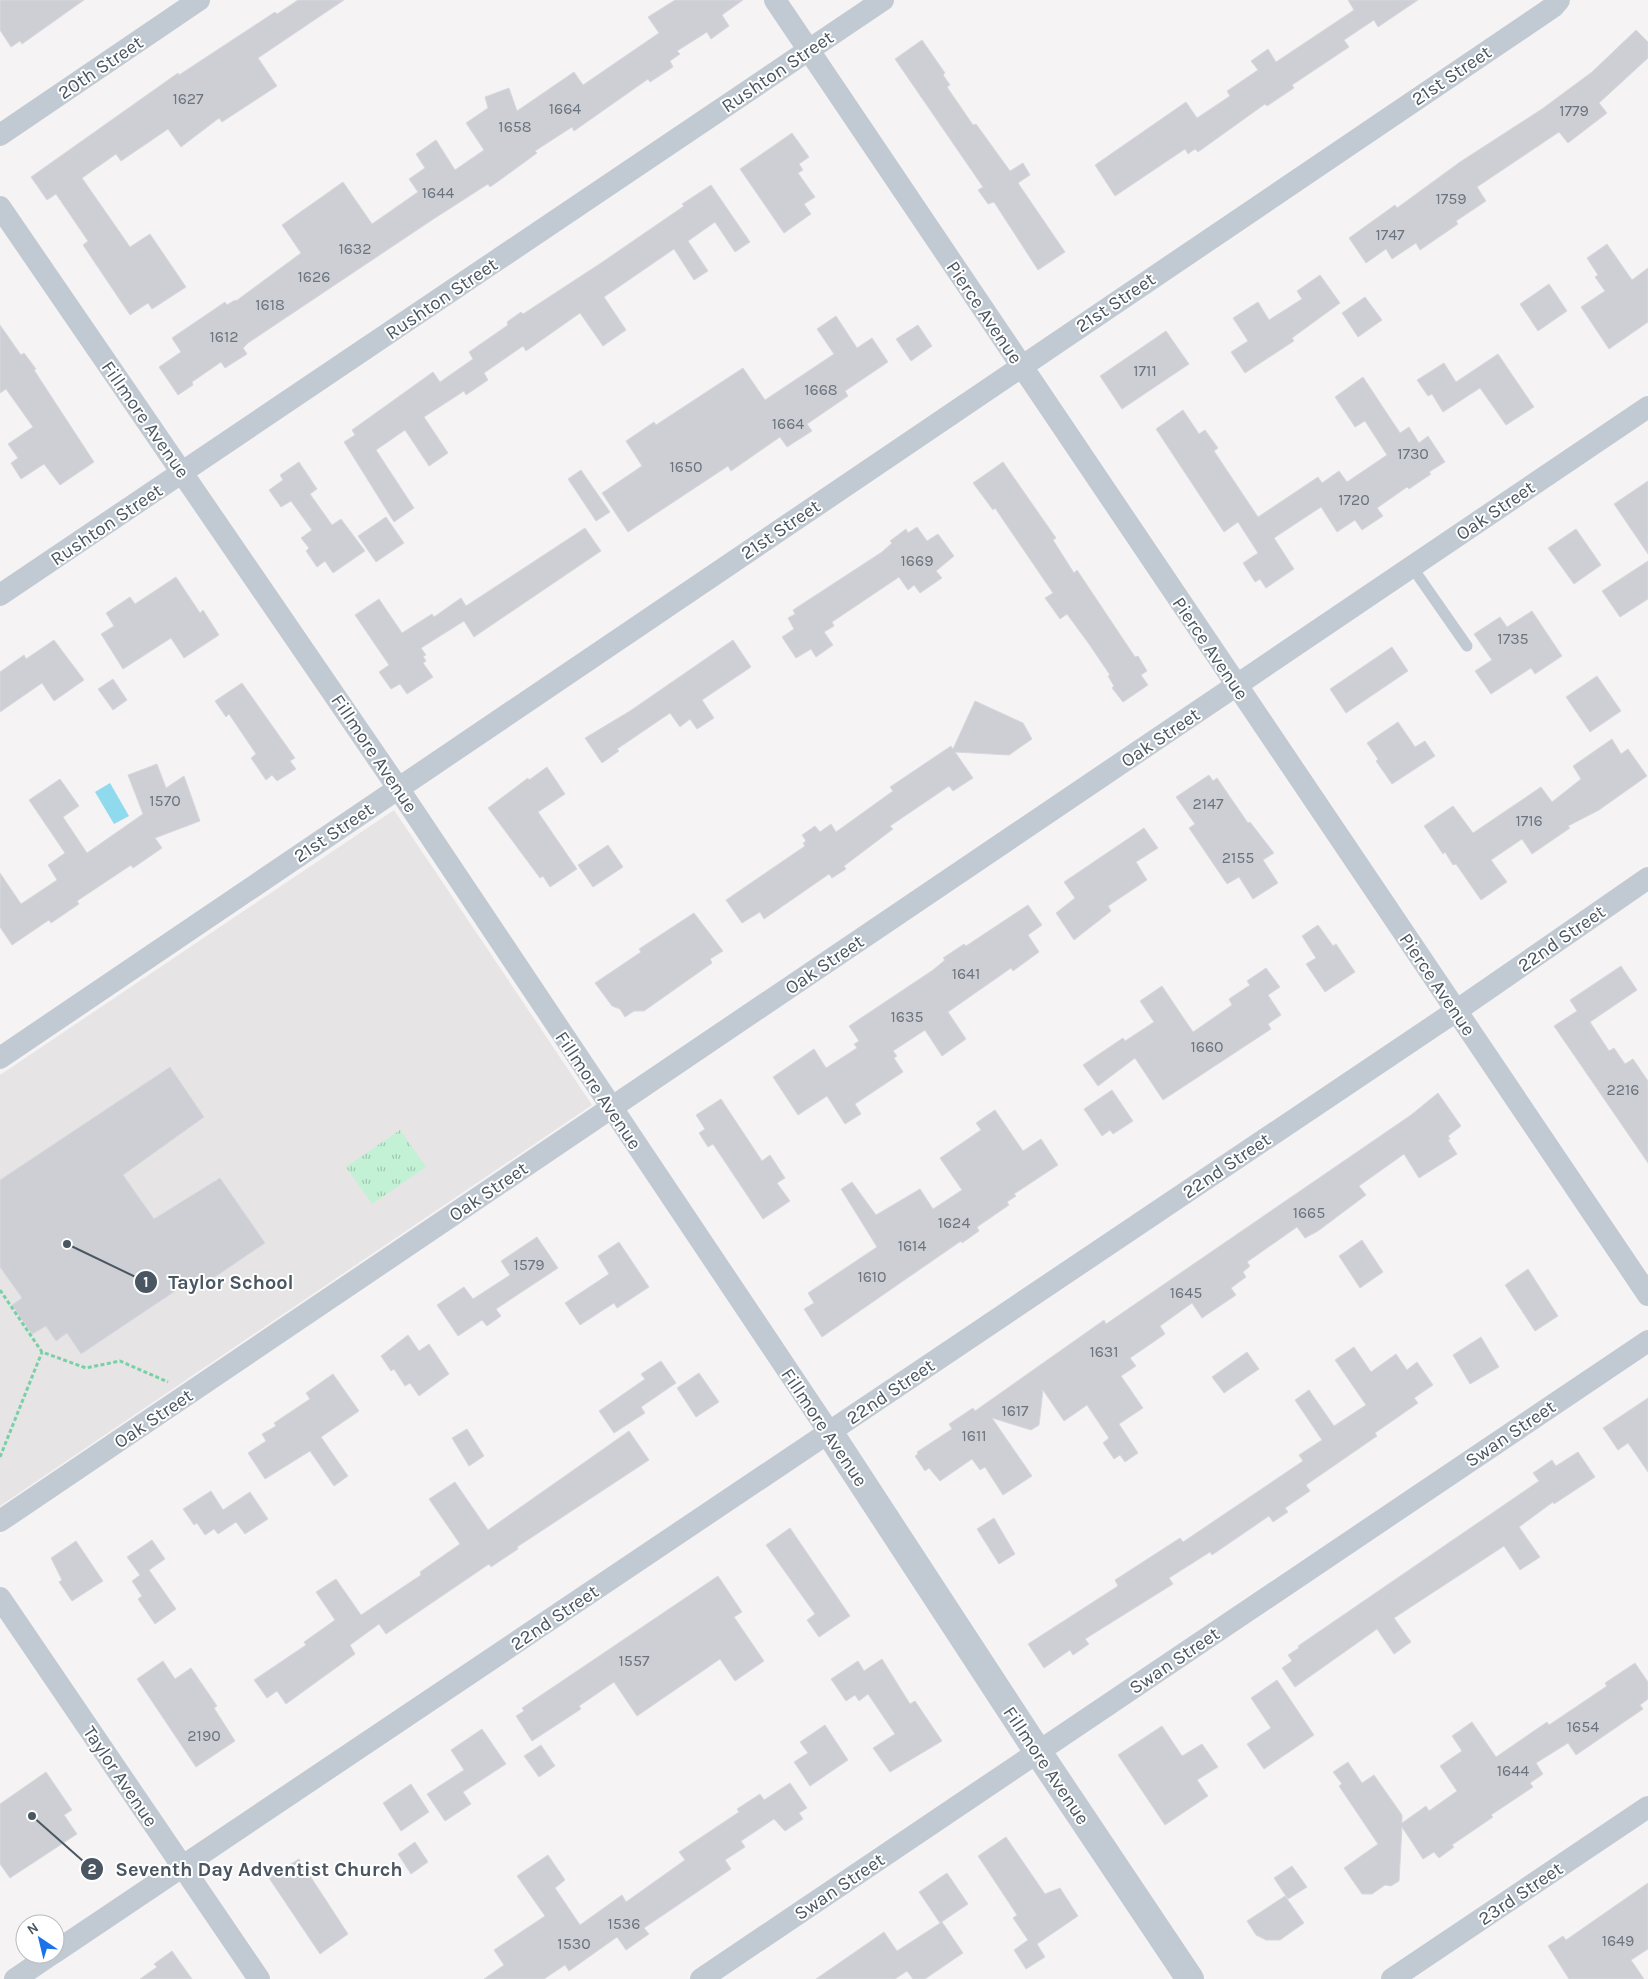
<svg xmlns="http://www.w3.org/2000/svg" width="1648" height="1979" viewBox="0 0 1648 1979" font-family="Karla,sans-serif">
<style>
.education{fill:#e6e4e5}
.park{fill:url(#park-tufts)}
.water{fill:#90daee}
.building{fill:#cdcfd5;stroke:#d7d9de}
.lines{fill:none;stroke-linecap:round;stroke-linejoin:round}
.path{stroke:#7ad0a6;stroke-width:3;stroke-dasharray:4 2.5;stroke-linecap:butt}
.service{stroke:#c1cad2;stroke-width:11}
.minor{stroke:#c1cad2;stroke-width:22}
.tertiary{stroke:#c1cad2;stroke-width:28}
.labels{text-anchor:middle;stroke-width:4;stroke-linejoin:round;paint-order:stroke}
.number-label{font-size:16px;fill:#6b747e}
.street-label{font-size:19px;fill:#4a5661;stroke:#fff}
.leader{fill:none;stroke:#4a5661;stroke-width:2}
.callout-dot{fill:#4a5661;stroke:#fff;stroke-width:2}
.mark-label{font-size:15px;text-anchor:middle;font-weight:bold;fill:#fff}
.callout-label{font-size:20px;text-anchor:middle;font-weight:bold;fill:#4a5661;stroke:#fff;stroke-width:4;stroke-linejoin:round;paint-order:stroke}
</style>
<defs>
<pattern id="park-tufts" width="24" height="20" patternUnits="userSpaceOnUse" patternTransform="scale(1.25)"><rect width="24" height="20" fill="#c3f1d5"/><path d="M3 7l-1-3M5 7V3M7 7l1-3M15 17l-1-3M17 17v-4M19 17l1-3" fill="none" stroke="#a0c6b0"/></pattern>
</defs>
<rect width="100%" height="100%" fill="#f5f3f3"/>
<!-- education -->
<polygon class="education" points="394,810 592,1105 0,1506 0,1075"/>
<!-- park -->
<polygon class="park" points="400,1130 426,1167 372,1204 346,1167"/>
<!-- water -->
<polygon class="water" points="110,783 129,816 114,824 95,792"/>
<!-- building -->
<g class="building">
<polygon points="0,0 84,0 22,44 20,41 11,47 0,30"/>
<polygon points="298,0 344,0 258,58 277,86 222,122 219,118 181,147 168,129 121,161 116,154 82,178 130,247 150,234 186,287 152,309 148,303 130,315 83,245 88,241 56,194 47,200 31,177 178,73 179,75 275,12 277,14"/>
<polygon points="675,0 743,0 722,15 729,26 711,39 707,32 677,51 680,54 670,61 673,67 650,82 648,79 574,131 572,127 535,151 537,153 500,180 490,187 488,184 435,218 248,343 243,348 247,354 225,368 221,362 192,382 193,385 178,395 159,367 181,352 172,338 225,302 227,305 235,300 236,301 301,253 282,225 343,182 372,224 418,192 409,179 425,168 416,154 436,140 455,170 484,150 466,123 488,108 485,97 509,88 517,111 574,72 583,85 659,33 648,17"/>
<polygon points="1348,0 1418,0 1378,27 1374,20 1344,40 1349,47 1292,85 1294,88 1267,106 1265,104 1198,152 1195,149 1188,154 1185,149 1115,196 1095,165 1186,102 1197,118 1230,96 1227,91 1258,70 1251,61 1268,49 1276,62 1354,10"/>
<polygon points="1636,30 1648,42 1648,58 1599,103 1607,113 1568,143 1559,132 1477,187 1486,201 1456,221 1458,224 1420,250 1416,243 1392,259 1386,249 1366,263 1349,238 1395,205 1397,208 1460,162 1542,109 1592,72"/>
<polygon points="922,40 945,73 943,75 950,85 947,87 973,125 976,124 1010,171 1023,163 1030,175 1018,183 1065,252 1038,270 994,202 988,204 978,190 983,187 895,59"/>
<polygon points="792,133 809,157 799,164 803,170 798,173 815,197 804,204 811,214 784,233 740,169"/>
<polygon points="711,185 750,242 735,252 715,222 688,241 708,271 694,280 674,249 604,297 626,330 603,346 580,313 526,351 523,346 484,373 488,380 466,395 464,391 424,417 448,453 429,466 405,430 376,450 414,508 394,522 344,442 355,435 352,430 433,372 440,382 473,359 469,352 508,325 507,322 521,312 523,314 601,263 684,206 682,204"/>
<polygon points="1607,244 1632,280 1648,268 1648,322 1609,349 1581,307 1605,291 1595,277 1598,275 1587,258"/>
<polygon points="1320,275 1340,303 1292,338 1294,341 1245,373 1231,352 1248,341 1233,318 1258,302 1269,320 1302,299 1297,291"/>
<polygon points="1549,284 1567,311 1538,331 1520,304"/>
<polygon points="1365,297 1382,320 1358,337 1342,313"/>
<polygon points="836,316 857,348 872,338 888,362 845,391 848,396 807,424 812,431 787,447 780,437 731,471 728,466 628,532 602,493 642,466 626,441 654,422 656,425 743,368 765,400 834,354 817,329"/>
<polygon points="0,325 21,355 24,353 36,369 34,370 94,462 60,485 44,464 21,479 11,463 18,458 8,444 33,427 6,389 0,393"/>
<polygon points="918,325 932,346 911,361 896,339"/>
<polygon points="1166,331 1189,364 1122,409 1100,376"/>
<polygon points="1498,354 1534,407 1506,425 1480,388 1443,412 1432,394 1428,396 1417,380 1444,363 1456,382"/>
<polygon points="1363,377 1400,433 1409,427 1419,443 1428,436 1445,462 1429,472 1431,474 1409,489 1407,487 1377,508 1383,516 1362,530 1355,520 1337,532 1321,507 1274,538 1294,569 1266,588 1260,579 1255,582 1243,563 1258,553 1238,522 1224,532 1156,429 1183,410 1199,434 1205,430 1218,448 1214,451 1258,517 1318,477 1322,483 1339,471 1347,482 1387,455 1365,421 1355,427 1335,397"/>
<polygon points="299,462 317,489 310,494 332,525 341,519 365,551 333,573 325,561 317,567 306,551 309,548 301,538 312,530 291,501 281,507 269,490 283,480 280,475"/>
<polygon points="1003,462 1056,538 1053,540 1074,573 1077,570 1135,657 1138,656 1147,671 1141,675 1148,685 1123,702 1112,688 1114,686 1108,676 1110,675 1089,644 1067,614 1060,619 1045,598 1053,593 995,508 993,510 973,483"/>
<polygon points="581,470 610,512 596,521 568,479"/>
<polygon points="1648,481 1648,554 1614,504"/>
<polygon points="386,517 404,543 376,562 358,536"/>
<polygon points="917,527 927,541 938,534 954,556 936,571 942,578 920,593 914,585 908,590 899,577 832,622 834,626 824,632 833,645 816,657 811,649 796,658 782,637 794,629 788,618 795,614 793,610 882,552 892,543 890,541 906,529 908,533"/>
<polygon points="585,528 601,551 474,637 464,621 421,648 426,655 423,656 426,661 423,663 433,677 407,694 400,684 391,689 379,672 389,665 355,615 379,599 402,633 432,614 434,617 461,598 466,606"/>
<polygon points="1576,529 1601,565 1574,584 1548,548"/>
<polygon points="1648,561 1648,599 1620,617 1602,591"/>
<polygon points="176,577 200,613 203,610 219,635 184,658 171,638 123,669 101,634 114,626 106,613 130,597 135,604"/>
<polygon points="1532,611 1562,656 1535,674 1531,668 1491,694 1475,671 1492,660 1474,634 1500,617 1507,627"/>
<polygon points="54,640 84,680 54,701 42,683 0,712 0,672 24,655 26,659"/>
<polygon points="733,640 751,667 702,700 714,718 697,729 690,719 680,727 670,713 617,749 619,751 602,763 585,738 630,711"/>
<polygon points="1392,647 1408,671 1346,713 1330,689"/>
<polygon points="1597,676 1621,711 1590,732 1566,697"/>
<polygon points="113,679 127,700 113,710 98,689"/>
<polygon points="242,683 295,758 290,761 296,769 277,781 272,775 266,780 251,758 256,754 229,714 226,717 215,701"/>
<polygon points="975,701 1023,723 1032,739 1009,755 955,752 973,778 953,791 949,786 890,826 893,829 844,866 846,869 832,878 829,874 764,919 760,912 742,923 726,900 805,846 803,843 806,841 802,835 815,826 820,832 831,824 836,832 893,791 890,787 951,746 953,749"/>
<polygon points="1398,722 1415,747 1425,741 1435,756 1392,784 1376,761 1378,759 1367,743"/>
<polygon points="1612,739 1621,754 1628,749 1647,776 1599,810 1568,826 1570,828 1532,854 1522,839 1491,860 1507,882 1481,900 1456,864 1453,865 1445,852 1443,854 1424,826 1453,806 1473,833 1541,787 1552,802 1581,779 1573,766"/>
<polygon points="157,764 166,788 184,776 200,821 155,838 162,848 133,868 131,865 77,901 79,904 51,923 49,920 12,945 0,927 0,873 21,904 57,880 48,865 65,853 29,800 60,779 79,806 63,817 87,853 143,814 128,775"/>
<polygon points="547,767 565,794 538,812 577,869 550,887 543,876 540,878 488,808 528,778 529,780"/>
<polygon points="1209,775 1213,781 1217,778 1248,823 1250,822 1274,853 1263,860 1278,883 1253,899 1239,877 1227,884 1189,828 1195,824 1176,797"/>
<polygon points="1144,828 1158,848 1136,862 1147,880 1108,906 1111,911 1074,940 1056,913 1075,898 1064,882"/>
<polygon points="608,845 623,867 593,887 578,865"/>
<polygon points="1028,905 1042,925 1028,935 1039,952 1013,971 1011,968 948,1012 966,1039 942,1056 925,1030 893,1051 897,1056 894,1058 903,1072 855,1104 861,1114 845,1124 827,1096 798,1115 773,1077 814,1049 826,1068 857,1048 854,1044 859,1041 849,1026 933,970 945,960 943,958 964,944 966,946"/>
<polygon points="694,913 723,951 710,959 712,963 644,1011 634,1011 625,1017 620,1009 612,1006 595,983 641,952 639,949"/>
<polygon points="1318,925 1333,946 1336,944 1355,972 1325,992 1306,964 1316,958 1302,936"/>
<polygon points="1621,966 1637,990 1590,1022 1609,1051 1614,1048 1625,1064 1633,1059 1648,1081 1648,1163 1554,1026 1577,1011 1570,1000"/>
<polygon points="1266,968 1280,987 1268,995 1281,1015 1268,1024 1271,1029 1163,1100 1135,1058 1098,1086 1083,1065 1123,1038 1125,1041 1154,1022 1140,1001 1162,986 1193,1032 1232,1005 1229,999 1250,985 1247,981"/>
<polygon points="170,1067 204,1117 123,1175 154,1219 220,1178 265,1243 206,1283 199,1275 81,1354 67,1333 56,1341 46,1326 32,1334 12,1305 22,1298 0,1267 0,1180"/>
<polygon points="1112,1090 1133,1121 1113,1134 1110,1130 1102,1136 1084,1109"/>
<polygon points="1438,1093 1461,1126 1448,1136 1450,1139 1448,1140 1457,1154 1419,1178 1404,1154 1359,1186 1366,1195 1318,1231 1305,1238 1297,1227 1247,1262 1250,1266 1243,1272 1246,1277 1231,1288 1236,1295 1202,1318 1192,1303 1160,1326 1165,1334 1130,1358 1136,1366 1121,1376 1143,1408 1119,1424 1138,1453 1125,1462 1120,1455 1114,1459 1103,1443 1109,1438 1087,1405 1064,1421 1043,1390 1039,1425 1031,1430 992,1418 1032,1476 1003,1495 985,1467 980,1470 972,1459 940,1481 929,1468 925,1471 915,1456 918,1454 917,1452 952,1429 949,1424 973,1408 975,1411 1104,1320 1106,1324 1411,1115"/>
<polygon points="721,1099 762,1161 770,1155 785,1178 777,1183 790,1201 763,1219 713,1144 708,1147 699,1133 705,1129 696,1115"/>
<polygon points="995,1110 1023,1151 1041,1139 1058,1165 1014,1194 1016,1196 1007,1202 1009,1205 977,1227 979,1231 962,1243 961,1241 822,1337 804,1309 814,1303 808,1293 877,1247 841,1189 852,1182 876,1215 920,1189 933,1209 962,1190 940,1158 981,1130 976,1123"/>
<polygon points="537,1237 558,1268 496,1309 501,1316 487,1326 482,1320 458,1336 437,1305 464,1287 473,1299 510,1275 501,1261"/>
<polygon points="1362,1240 1383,1272 1360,1288 1339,1256"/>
<polygon points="619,1242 649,1287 617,1308 614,1303 580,1325 565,1303 609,1274 598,1256"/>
<polygon points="1528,1269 1558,1316 1535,1331 1505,1285"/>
<polygon points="408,1335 419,1351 429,1344 449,1374 419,1396 410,1383 405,1386 394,1369 391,1371 381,1356"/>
<polygon points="1481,1337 1499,1367 1470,1384 1453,1355"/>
<polygon points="1354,1347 1371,1372 1396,1354 1407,1370 1417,1362 1433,1385 1414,1398 1418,1403 1375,1433 1377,1436 1306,1485 1310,1491 1285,1508 1288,1512 1273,1522 1269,1516 1212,1555 1210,1552 1169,1578 1173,1584 1085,1639 1089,1644 1073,1655 1070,1650 1044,1668 1028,1644 1118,1586 1115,1580 1180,1538 1183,1542 1303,1461 1299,1455 1322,1440 1295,1400 1309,1390 1334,1426 1366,1405 1335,1360"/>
<polygon points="1247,1352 1259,1369 1224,1393 1212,1377"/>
<polygon points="661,1361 676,1383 641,1407 645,1413 614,1433 599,1411 645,1379 641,1374"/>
<polygon points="699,1373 719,1402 696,1417 677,1388"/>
<polygon points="333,1374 359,1411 321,1437 348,1476 334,1486 310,1451 265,1479 248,1453 266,1441 262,1434 276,1426 274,1423 310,1399 306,1393"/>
<polygon points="1648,1398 1648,1472 1628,1443 1618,1450 1603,1428"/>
<polygon points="467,1429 484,1456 469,1466 452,1438"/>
<polygon points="629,1431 649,1460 517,1547 518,1549 491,1567 489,1564 386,1634 379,1624 350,1645 355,1654 286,1704 277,1691 267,1698 254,1680 306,1645 304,1642 335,1620 316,1592 336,1579 361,1615 421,1575 420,1572 460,1544 429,1499 455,1482 488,1530"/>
<polygon points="1578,1452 1595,1477 1554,1504 1553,1502 1519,1527 1540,1557 1520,1570 1504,1546 1394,1618 1411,1642 1394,1654 1377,1629 1295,1687 1282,1668 1292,1661 1288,1655 1299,1648 1298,1646 1539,1481 1533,1473 1552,1460 1556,1466"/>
<polygon points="211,1491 223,1510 250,1492 268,1519 245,1534 236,1522 218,1534 214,1529 205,1535 197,1523 194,1525 183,1509"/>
<polygon points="994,1518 1015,1554 999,1564 977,1529"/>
<polygon points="790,1528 850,1616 819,1637 807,1620 815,1614 766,1545"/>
<polygon points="152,1540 165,1559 149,1570 176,1609 155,1624 138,1599 142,1596 132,1581 140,1575 127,1557"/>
<polygon points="76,1541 103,1581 72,1601 59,1582 62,1580 51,1558"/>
<polygon points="718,1576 742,1612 734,1617 764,1661 735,1681 720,1659 637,1716 614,1682 579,1706 581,1709 532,1741 516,1716 524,1711 522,1708"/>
<polygon points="882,1659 910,1704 915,1701 942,1741 890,1772 873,1748 895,1734 868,1694 859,1701 855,1695 846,1701 831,1679 858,1661 864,1671"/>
<polygon points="163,1661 175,1679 191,1668 217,1706 214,1708 235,1741 196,1767 137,1679"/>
<polygon points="1635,1663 1648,1682 1648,1699 1640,1705 1643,1709 1576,1755 1568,1743 1536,1763 1543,1774 1530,1783 1533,1787 1491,1815 1493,1817 1452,1845 1454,1847 1439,1858 1434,1852 1423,1859 1402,1827 1399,1881 1391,1886 1385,1885 1372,1894 1362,1894 1344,1868 1378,1844 1339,1786 1342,1784 1333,1772 1348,1762 1362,1783 1374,1775 1402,1815 1402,1823 1426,1806 1429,1811 1457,1791 1440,1766 1462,1751 1452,1736 1472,1722 1496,1757 1547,1722 1549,1725 1607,1686 1605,1683"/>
<polygon points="1277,1680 1314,1735 1264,1769 1247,1744 1271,1728 1251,1698"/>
<polygon points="825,1725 848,1760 810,1786 794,1762 808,1753 800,1742"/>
<polygon points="1162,1726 1182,1756 1202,1744 1218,1767 1197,1780 1208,1796 1165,1825 1118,1755"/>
<polygon points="482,1729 506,1764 463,1792 471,1804 445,1821 427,1794 464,1770 451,1750"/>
<polygon points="541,1745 555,1766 539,1777 524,1756"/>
<polygon points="46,1772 72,1810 64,1815 77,1834 10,1878 0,1864 0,1804"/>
<polygon points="790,1783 807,1808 799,1813 803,1819 785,1831 774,1819 741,1841 745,1847 725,1860 731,1869 644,1928 649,1934 626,1950 617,1937 569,1971 565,1965 544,1979 484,1979 504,1965 494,1950 545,1916 517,1876 548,1855 565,1880 555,1888 580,1925 622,1895 626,1902 685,1860 679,1852 739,1812 737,1809 760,1794 764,1800"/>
<polygon points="411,1784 429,1812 401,1831 383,1803"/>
<polygon points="1006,1837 1045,1894 1060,1888 1078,1916 1037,1944 1045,1957 1026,1969 1014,1950 1028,1940 1013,1918 1017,1915 978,1856"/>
<polygon points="415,1842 428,1862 411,1874 398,1854"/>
<polygon points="299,1859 348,1934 320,1954 269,1878"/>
<polygon points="1292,1866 1307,1887 1288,1899 1274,1878"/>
<polygon points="947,1873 968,1904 940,1923 919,1892"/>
<polygon points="1648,1883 1648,1949 1631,1960 1644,1979 1569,1979 1548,1946 1563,1936 1566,1940"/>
<polygon points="1285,1896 1304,1923 1280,1940 1266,1940 1256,1935 1247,1921"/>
<polygon points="942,1922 963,1953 925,1979 913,1979 907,1971 895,1979 816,1979 884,1932 897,1951"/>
<polygon points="172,1951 192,1979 140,1979 157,1967 154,1964"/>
</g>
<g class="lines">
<!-- path -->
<g class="path">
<polyline points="0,1290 42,1352 86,1368 120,1361 168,1382"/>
<polyline points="0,1457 42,1352"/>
</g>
<!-- service -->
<polyline class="service" points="1412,567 1467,646"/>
<!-- minor -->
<g class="minor">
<polyline points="775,0 1648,1295"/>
<polyline points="0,135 199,0"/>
<polyline points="0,207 398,788 829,1432"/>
<polyline points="0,595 883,0"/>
<polyline points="0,1058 1553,7 1559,0"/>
<polyline points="0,1521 1648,407"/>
<polyline points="0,1598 259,1979"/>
<polyline points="55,1952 1456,1011 1648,878"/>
<polyline points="15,1979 52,1954"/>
<polyline points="701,1979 1648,1341"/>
<polyline points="1392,1979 1648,1807"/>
</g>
<!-- tertiary -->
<polyline class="tertiary" points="829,1432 1038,1752 1190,1979"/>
</g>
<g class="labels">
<!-- number labels -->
<g class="number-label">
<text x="188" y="104">1627</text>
<text x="565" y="114">1664</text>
<text x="1574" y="116">1779</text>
<text x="515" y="132">1658</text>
<text x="438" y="198">1644</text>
<text x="1451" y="204">1759</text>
<text x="1390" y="240">1747</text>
<text x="355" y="254">1632</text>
<text x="314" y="282">1626</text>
<text x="270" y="310">1618</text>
<text x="224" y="342">1612</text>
<text x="1145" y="376">1711</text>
<text x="821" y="395">1668</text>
<text x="788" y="429">1664</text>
<text x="1413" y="459">1730</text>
<text x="686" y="472">1650</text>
<text x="1354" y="505">1720</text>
<text x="917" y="566">1669</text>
<text x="1513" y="644">1735</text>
<text x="165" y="806">1570</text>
<text x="1208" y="809">2147</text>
<text x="1529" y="826">1716</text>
<text x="1238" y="863">2155</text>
<text x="966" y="979">1641</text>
<text x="907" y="1022">1635</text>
<text x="1207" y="1052">1660</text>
<text x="1623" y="1095">2216</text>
<text x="1309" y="1218">1665</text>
<text x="954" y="1228">1624</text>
<text x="912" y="1251">1614</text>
<text x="529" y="1270">1579</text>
<text x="872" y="1282">1610</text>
<text x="1186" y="1298">1645</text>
<text x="1104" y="1357">1631</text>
<text x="1015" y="1416">1617</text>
<text x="974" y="1441">1611</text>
<text x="634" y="1666">1557</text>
<text x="1583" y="1732">1654</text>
<text x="204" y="1741">2190</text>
<text x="1513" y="1776">1644</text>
<text x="624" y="1929">1536</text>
<text x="1618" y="1946">1649</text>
<text x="574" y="1949">1530</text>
</g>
<!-- street labels -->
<g class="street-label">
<text transform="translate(100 67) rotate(-34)" y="7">20th Street</text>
<text transform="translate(777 71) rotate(-34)" y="7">Rushton Street</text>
<text transform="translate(1451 75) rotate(-34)" y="7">21st Street</text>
<text transform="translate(441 298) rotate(-34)" y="7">Rushton Street</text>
<text transform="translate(1115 302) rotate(-34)" y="7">21st Street</text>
<text transform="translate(985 312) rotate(56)" y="7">Pierce Avenue</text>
<text transform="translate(146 419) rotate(55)" y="7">Fillmore Avenue</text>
<text transform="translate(1495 510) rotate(-34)" y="7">Oak Street</text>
<text transform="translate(106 524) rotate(-34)" y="7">Rushton Street</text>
<text transform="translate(780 529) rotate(-34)" y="7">21st Street</text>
<text transform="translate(1211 648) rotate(56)" y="7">Pierce Avenue</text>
<text transform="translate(1160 737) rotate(-34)" y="7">Oak Street</text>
<text transform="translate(375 753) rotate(56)" y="7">Fillmore Avenue</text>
<text transform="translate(333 832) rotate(-34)" y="7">21st Street</text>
<text transform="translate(1561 938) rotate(-35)" y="7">22nd Street</text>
<text transform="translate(824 964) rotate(-34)" y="7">Oak Street</text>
<text transform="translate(1438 984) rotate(56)" y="7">Pierce Avenue</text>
<text transform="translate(599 1090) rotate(56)" y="7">Fillmore Avenue</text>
<text transform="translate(1226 1165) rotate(-34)" y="7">22nd Street</text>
<text transform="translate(488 1191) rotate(-34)" y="7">Oak Street</text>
<text transform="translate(890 1391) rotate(-34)" y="7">22nd Street</text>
<text transform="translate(153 1418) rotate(-34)" y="7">Oak Street</text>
<text transform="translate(825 1427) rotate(56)" y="7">Fillmore Avenue</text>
<text transform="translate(1510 1433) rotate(-34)" y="7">Swan Street</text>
<text transform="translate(554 1617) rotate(-34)" y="7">22nd Street</text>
<text transform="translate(1174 1660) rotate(-34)" y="7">Swan Street</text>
<text transform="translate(1047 1765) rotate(56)" y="7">Fillmore Avenue</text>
<text transform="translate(121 1776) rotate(56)" y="7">Taylor Avenue</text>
<text transform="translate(839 1886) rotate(-34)" y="7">Swan Street</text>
<text transform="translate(1520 1893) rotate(-34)" y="7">23rd Street</text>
</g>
</g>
<!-- callouts -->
<path class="leader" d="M67 1244L146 1282M32 1816L92 1869"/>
<g class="callout-dot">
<circle cx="67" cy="1244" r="5"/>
<circle cx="32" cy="1816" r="5"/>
<circle cx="146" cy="1282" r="12"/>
<circle cx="92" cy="1869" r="12"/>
</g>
<g class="mark-label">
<text x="146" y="1287">1</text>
<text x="92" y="1874">2</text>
</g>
<g class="callout-label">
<text x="231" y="1289">Taylor School</text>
<text x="259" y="1876">Seventh Day Adventist Church</text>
</g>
<!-- north arrow -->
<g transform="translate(40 1939) rotate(325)"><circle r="24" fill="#ffffff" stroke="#b7bbc0"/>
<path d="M0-4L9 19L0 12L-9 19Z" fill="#1a73e8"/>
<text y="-8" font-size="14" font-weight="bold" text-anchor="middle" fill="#4a5661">N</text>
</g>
</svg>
